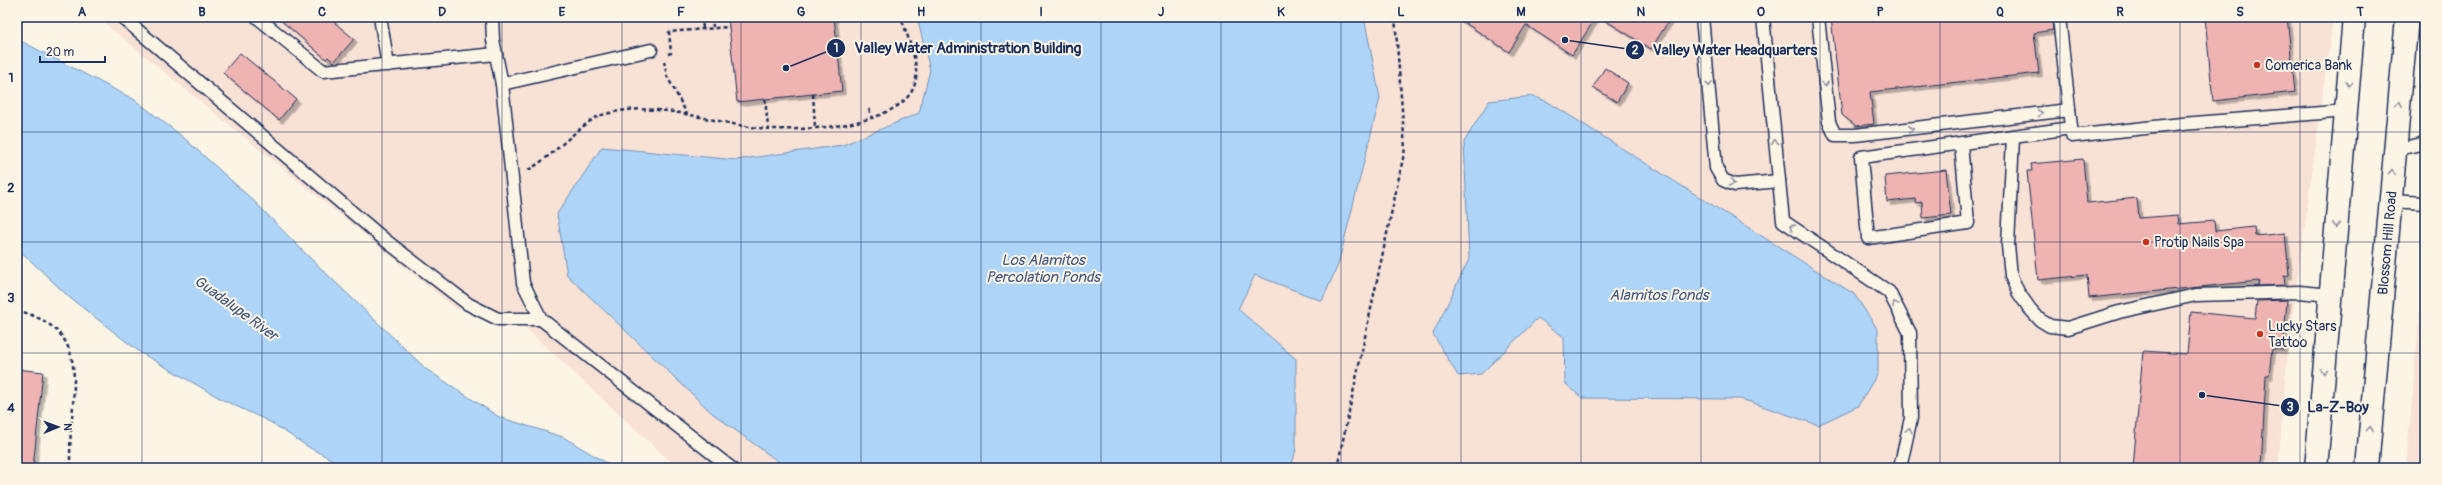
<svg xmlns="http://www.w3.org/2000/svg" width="2442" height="485" viewBox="0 0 2442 485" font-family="Pangolin,sans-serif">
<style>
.built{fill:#f8e1d5}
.water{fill:#aed5f8;stroke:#7393ba}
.building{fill:#efb3b1;stroke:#1b2f5e;filter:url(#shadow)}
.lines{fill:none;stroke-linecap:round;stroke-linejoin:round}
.service-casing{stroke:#1b2f5e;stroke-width:15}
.secondary-casing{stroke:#1b2f5e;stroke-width:25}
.path{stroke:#1b2f5e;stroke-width:2.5;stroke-dasharray:4 3;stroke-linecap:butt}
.service{stroke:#fcf5e5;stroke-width:12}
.secondary{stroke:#fcf5e5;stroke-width:22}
.oneway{stroke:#8c92a2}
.grid{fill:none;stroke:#1b2f5e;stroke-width:1;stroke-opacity:0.55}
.poi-dot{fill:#c8321e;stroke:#fcf5e5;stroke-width:1.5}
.labels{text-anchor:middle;stroke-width:4;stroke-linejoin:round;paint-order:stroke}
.poi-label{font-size:14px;fill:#1b2f5e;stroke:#fcf5e5;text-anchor:start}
.street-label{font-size:14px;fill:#1b2f5e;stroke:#fcf5e5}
.water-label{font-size:15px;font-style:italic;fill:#405884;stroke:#fcf5e5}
.leader{fill:none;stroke:#1b2f5e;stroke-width:1.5}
.callout-dot{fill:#1b2f5e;stroke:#fcf5e5;stroke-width:1.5}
.mark-label{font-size:12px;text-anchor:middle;font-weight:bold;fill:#fff}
.callout-label{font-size:15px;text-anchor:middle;font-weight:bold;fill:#1b2f5e;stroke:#fcf5e5;stroke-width:4;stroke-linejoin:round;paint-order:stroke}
.neatline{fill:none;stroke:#1b2f5e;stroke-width:1.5}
.grid-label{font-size:13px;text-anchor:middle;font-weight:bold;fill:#1b2f5e}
</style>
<defs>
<filter id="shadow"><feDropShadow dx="3.5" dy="3.5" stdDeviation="0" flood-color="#0004"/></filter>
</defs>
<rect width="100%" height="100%" fill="#fcf5e5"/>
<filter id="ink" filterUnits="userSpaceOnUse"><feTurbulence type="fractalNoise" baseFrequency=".025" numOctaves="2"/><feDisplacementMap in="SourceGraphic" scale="8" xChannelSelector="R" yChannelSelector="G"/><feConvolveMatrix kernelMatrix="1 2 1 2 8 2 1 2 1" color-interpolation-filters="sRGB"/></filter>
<g filter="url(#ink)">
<!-- built -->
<g class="built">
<polygon points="97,17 2333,17 2287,358 2278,468 678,468 509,313 456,309"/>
<polygon points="2425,251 2425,468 2406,468"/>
</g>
<!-- water -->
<g class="water">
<polygon points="917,17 1364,17 1380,98 1338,265 1322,301 1255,275 1238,309 1296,359 1296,449 1291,468 787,468 712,413 567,275 557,214 602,147 736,160 843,145 919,113 930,70"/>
<polygon points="17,39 135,100 183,137 254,201 305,253 426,369 499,417 563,437 615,468 348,468 310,448 270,422 223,400 141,353 70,298 17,248"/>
<polygon points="1533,96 1548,102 1854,294 1878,330 1878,373 1858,406 1818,425 1741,399 1582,398 1565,383 1564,337 1538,318 1481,374 1458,376 1433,334 1469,259 1464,142 1489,101"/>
</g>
<!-- building -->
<g class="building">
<polygon points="277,17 328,17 354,39 334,62 328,57 326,59"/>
<polygon points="728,17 834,17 842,91 737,102"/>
<polygon points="1456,17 1596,17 1572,55 1526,25 1509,52"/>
<polygon points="1600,17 1671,17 1651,49"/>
<polygon points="1831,17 2052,17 2053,30 2034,33 2039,73 1870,92 1874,124 1856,126 1842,115"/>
<polygon points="2205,17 2287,17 2295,92 2213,101"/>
<polygon points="240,53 296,99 279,120 223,73"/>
<polygon points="1605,68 1628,83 1617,102 1593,87"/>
<polygon points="2083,159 2087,203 2137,198 2139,218 2178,215 2179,224 2214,221 2215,231 2254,227 2255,236 2285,233 2289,275 2284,276 2285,285 2258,286 2259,281 2089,298 2087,275 2038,280 2027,171 2032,171 2031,164"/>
<polygon points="1946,170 1951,215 1923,218 1922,202 1916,203 1915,199 1887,202 1885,176"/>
<polygon points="2287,300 2283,350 2272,349 2269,375 2266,375 2261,468 2133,468 2143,351 2187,354 2191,312 2255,318 2257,301"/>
<polygon points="17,369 43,372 33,468 17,468"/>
</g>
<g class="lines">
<!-- service casing -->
<g class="service-casing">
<g id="service">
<polyline points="122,17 385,240 468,304 498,319 541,319"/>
<polyline points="257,17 323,71 496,54"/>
<polyline points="380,17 388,65"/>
<polyline points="492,17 493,40 502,84 651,50"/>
<polyline points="1702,17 1716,168 1723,180 1735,185 1779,181"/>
<polyline points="1763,17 1783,221 1889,292 1910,333 1911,418 1900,468"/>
<polyline points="1818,17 1829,122 1835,135 1855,135 2069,110"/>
<polyline points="2059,17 2072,136 2182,124 2346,111"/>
<polyline points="502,84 523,283 541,319 731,468"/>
<polyline points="2013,137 2008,245 2011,276 2018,292 2030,309 2040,320 2050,326 2068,328 2119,312 2196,295 2299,292 2330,295"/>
<polyline points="1961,144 1968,223 1868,238 1861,157 2071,128"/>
<polyline points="2394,150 2425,143"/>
<polyline points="2390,201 2425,203"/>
</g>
</g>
<!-- secondary casing -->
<g class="secondary-casing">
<g id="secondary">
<polyline points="2316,468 2354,17"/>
<path id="s1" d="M2367,468l40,-451"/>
</g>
</g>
<!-- path -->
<g class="path">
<polyline points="702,17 703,29"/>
<polyline points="712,17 713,27"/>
<polyline points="668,54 671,53 669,32 729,27"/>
<polyline points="664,61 667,76 687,114"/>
<polyline points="813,94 815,127"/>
<polyline points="765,99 768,127"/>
<polyline points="869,109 872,118"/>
<path d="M528,170c25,-14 43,-37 67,-52 7,-4 23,-7 32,-8 42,-4 83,11 123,17 39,6 159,3 166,-48 2,-20 -9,-43 -15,-62"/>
<path d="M17,310c63,18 59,55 55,109 -2,16 -2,33 -2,49"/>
<polyline points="70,464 88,468"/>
<polyline points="1337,468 1405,149 1395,17"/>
</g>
<!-- service -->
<use href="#service" class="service"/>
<!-- secondary -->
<use href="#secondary" class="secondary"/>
</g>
<!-- one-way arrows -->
<defs><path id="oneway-chevron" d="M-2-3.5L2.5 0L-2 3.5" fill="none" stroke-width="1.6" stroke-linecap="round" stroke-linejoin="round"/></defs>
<g class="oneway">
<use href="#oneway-chevron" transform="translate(1709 84) rotate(84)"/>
<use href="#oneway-chevron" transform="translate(1825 84) rotate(84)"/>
<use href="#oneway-chevron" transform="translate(2349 84) rotate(95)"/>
<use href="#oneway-chevron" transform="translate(2399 104) rotate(-85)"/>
<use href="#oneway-chevron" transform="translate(2040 113) rotate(-7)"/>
<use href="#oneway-chevron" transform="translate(1911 129) rotate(-7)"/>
<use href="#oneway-chevron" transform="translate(1775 142) rotate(-96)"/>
<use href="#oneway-chevron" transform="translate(2392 172) rotate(-85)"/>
<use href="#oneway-chevron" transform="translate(1732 183) rotate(16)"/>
<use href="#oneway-chevron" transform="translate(2336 225) rotate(95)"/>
<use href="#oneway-chevron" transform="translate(1792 227) rotate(-147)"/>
<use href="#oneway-chevron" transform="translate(1895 304) rotate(-118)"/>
<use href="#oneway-chevron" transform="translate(2324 371) rotate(95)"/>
<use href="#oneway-chevron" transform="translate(2370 429) rotate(-85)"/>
<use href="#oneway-chevron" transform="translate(1909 430) rotate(-77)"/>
</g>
</g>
<!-- grid -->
<path class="grid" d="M142,17v451M262,17v451M382,17v451M502,17v451M622,17v451M741,17v451M861,17v451M981,17v451M1101,17v451M1221,17v451M1341,17v451M1461,17v451M1581,17v451M1701,17v451M1820,17v451M1940,17v451M2060,17v451M2180,17v451M2300,17v451M17,132h2408M17,242h2408M17,353h2408"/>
<!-- markers -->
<g class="poi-dot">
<circle cx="2257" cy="65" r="4"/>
<circle cx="2146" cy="242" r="4"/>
<circle cx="2260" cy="334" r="4"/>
</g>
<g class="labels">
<!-- poi labels -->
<g class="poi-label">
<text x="2265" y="70">Comerica Bank</text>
<text x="2154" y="247">Protip Nails Spa</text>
<text x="2268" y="331">Lucky Stars<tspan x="2268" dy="16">Tattoo</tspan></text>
</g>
<!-- street labels -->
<g class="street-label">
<text dy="5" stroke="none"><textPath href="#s1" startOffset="226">Blossom Hill Road</textPath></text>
</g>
<!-- water labels -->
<g class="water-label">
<text x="1043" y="265">Los Alamitos<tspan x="1043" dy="17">Percolation Ponds</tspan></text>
<text x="1659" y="300">Alamitos Ponds</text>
<text transform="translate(236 308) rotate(36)" y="5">Guadalupe River</text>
</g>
</g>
<!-- callouts -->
<path class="leader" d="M786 68L836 48M1565 40L1635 50M2202 395L2290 407"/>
<g class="callout-dot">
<circle cx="786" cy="68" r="4"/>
<circle cx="1565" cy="40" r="4"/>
<circle cx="2202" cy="395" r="4"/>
<circle cx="836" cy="48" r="10"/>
<circle cx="1635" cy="50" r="10"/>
<circle cx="2290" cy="407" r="10"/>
</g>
<g class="mark-label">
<text x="836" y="52">1</text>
<text x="1635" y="54">2</text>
<text x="2290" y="411">3</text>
</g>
<g class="callout-label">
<text x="968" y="53">Valley Water Administration Building</text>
<text x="1735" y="55">Valley Water Headquarters</text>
<text x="2338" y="412">La-Z-Boy</text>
</g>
<!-- margin -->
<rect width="2442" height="485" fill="none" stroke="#fcf5e5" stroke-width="44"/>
<!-- north arrow -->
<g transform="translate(58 427) rotate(89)" stroke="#fcf5e5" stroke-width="3" paint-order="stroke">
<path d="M0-3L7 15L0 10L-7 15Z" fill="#1b2f5e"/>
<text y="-6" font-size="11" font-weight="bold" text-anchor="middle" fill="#1b2f5e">N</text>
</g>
<!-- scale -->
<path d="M40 56v6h65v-6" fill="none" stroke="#1b2f5e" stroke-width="2"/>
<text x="46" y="56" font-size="12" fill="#1b2f5e" stroke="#fcf5e5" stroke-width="3" paint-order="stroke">20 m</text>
<rect x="22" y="22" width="2398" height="441" class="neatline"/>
<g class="grid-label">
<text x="82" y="16">A</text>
<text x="202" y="16">B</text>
<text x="322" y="16">C</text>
<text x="442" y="16">D</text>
<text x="562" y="16">E</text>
<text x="681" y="16">F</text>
<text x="801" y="16">G</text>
<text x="921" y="16">H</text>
<text x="1041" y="16">I</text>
<text x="1161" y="16">J</text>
<text x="1281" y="16">K</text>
<text x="1401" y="16">L</text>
<text x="1521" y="16">M</text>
<text x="1641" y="16">N</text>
<text x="1761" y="16">O</text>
<text x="1880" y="16">P</text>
<text x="2000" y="16">Q</text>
<text x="2120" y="16">R</text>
<text x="2240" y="16">S</text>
<text x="2360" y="16">T</text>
<text x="11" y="82">1</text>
<text x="11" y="192">2</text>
<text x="11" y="302">3</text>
<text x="11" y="412">4</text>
</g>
</svg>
